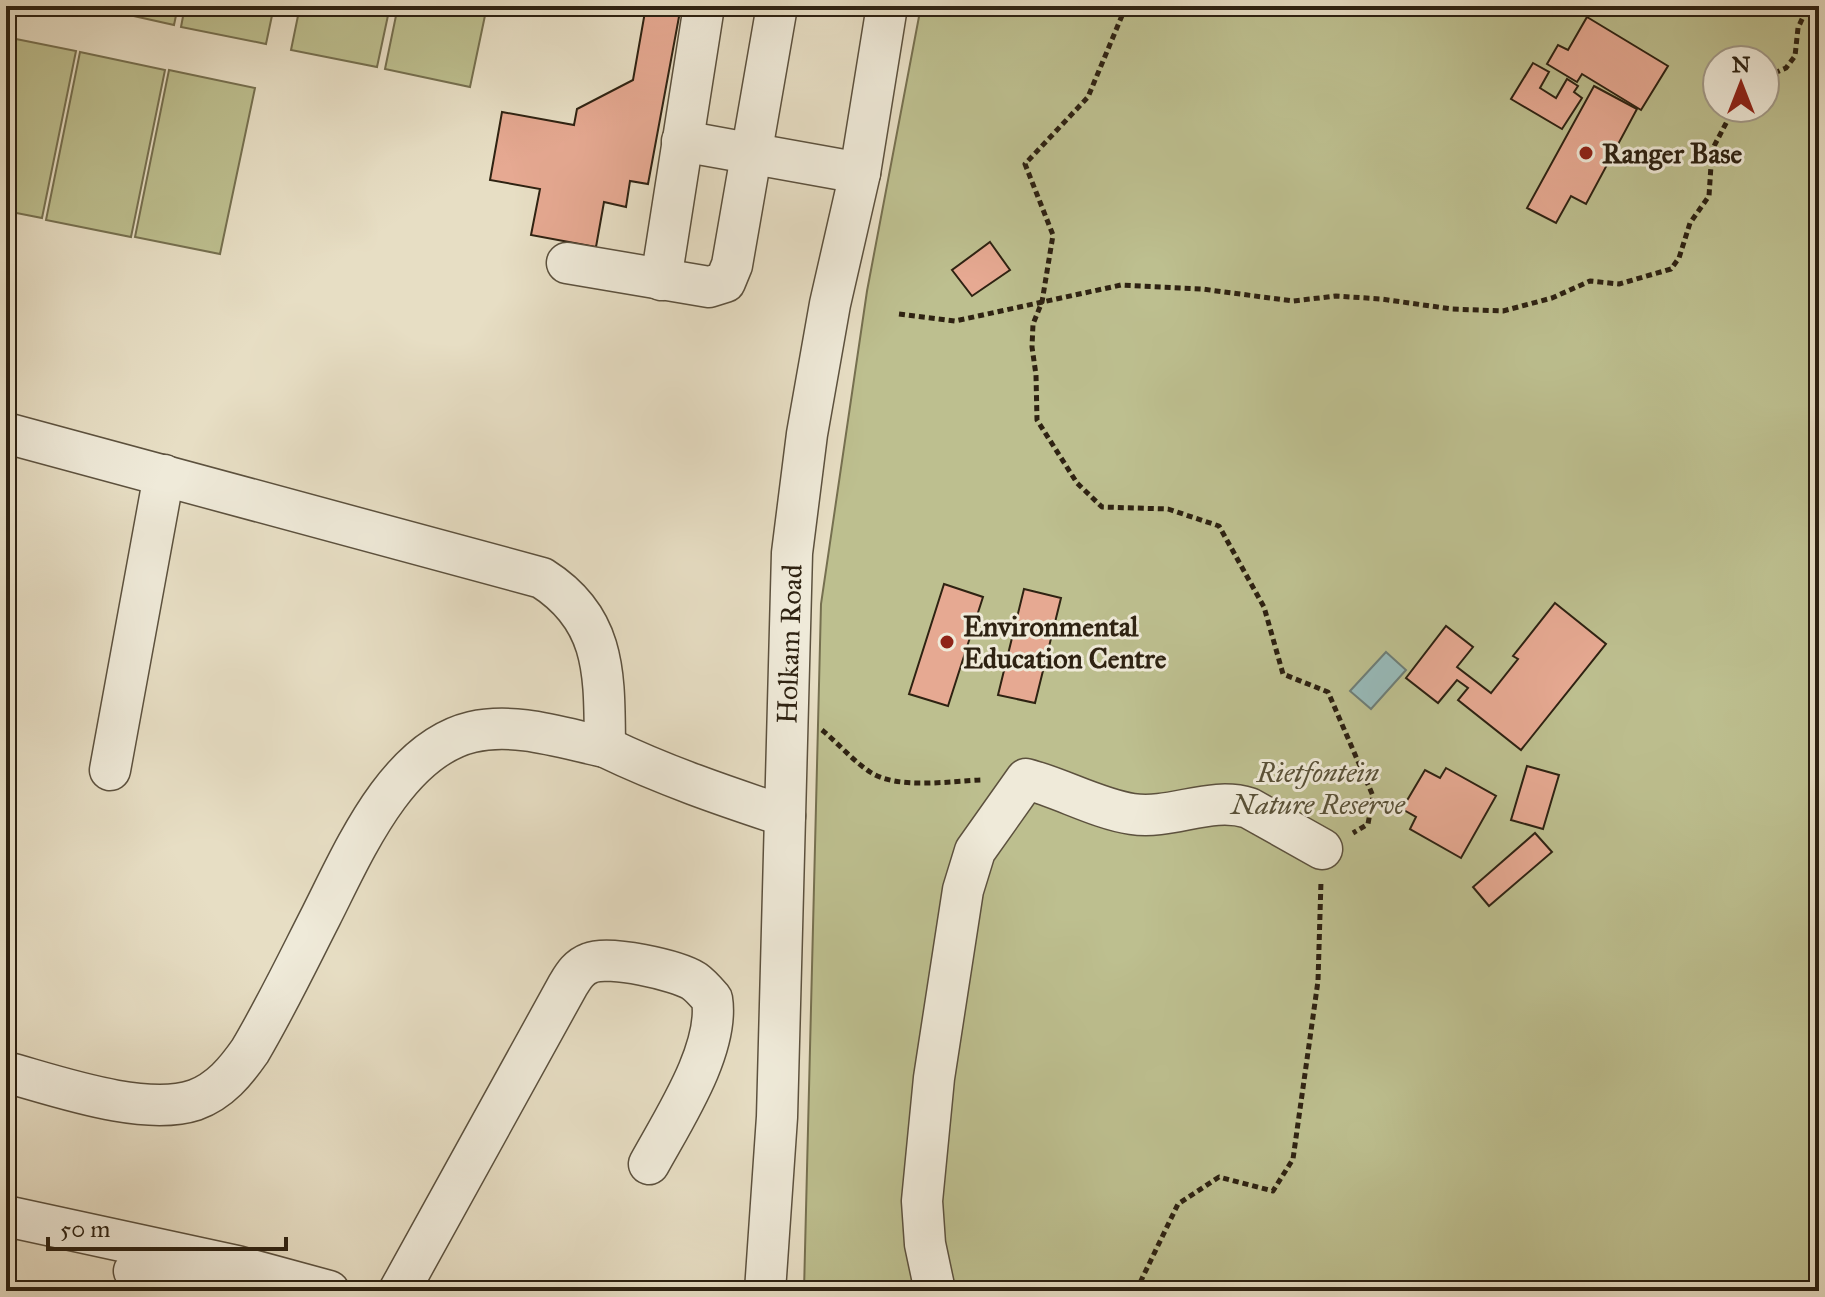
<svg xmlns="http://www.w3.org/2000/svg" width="1825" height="1297" viewBox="0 0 1825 1297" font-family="'IM FELL Great Primer',serif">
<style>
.green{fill:#bdbf8f;stroke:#767050;stroke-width:2;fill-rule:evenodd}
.water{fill:#98bbba;stroke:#6e7e77;stroke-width:2}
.building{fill:#e6a992;stroke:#2e2212;stroke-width:2}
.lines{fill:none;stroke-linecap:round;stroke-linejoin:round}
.minor-casing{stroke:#5c513e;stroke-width:43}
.path{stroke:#2e2212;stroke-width:5;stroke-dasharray:6 4;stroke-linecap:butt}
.minor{stroke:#efead9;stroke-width:40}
.poi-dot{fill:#8f2418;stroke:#efead9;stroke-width:3}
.labels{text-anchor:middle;stroke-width:6;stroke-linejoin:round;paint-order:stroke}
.poi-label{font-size:28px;font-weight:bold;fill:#2e2212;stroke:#efead9;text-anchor:start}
.street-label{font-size:28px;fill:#2e2212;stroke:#efead9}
.park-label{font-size:28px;font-style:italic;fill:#595138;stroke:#efead9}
</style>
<rect width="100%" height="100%" fill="#e7dec4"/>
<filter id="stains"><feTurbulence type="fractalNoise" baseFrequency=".0025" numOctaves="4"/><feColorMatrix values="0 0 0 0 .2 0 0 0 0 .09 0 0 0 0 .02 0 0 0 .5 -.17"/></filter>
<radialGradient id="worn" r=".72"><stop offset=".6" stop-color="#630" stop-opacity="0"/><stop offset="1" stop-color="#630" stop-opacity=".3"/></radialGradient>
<!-- green -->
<g class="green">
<polygon points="89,6 178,6 174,25"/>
<polygon points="185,6 274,6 266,44 181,27"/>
<polygon points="300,6 390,6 377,67 291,50"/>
<polygon points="398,6 487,6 470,87 385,69"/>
<path d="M921,6h898v1285h-1015l17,-687 46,-313zM1717,60h48v48h-48z"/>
<polygon points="6,37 76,51 42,218 6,211"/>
<polygon points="80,52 165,70 131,237 46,220"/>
<polygon points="169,70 255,88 220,254 135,237"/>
</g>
<!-- water -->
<polygon class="water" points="1386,652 1406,670 1371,709 1350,691"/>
<!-- building -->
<g class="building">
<polygon points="646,6 681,6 648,184 630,181 626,207 604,202 596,247 531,235 540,189 490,180 502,112 574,125 577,109 633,80"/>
<polygon points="1587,17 1668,66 1641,110 1582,74 1577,82 1547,64 1558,45 1568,50"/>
<polygon points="1533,63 1549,72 1540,88 1556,98 1567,79 1578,86 1574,92 1582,98 1562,129 1511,99"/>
<polygon points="1594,86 1637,109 1586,204 1571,196 1556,223 1527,208"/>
<polygon points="990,242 1010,270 972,296 952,270"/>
<polygon points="944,584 983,597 948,706 909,694"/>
<polygon points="1024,589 1061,598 1035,703 998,695"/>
<polygon points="1555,603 1606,644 1521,750 1458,700 1468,688 1457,680 1438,703 1406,678 1446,626 1473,647 1457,667 1491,693 1518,659 1513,656"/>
<polygon points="1527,766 1559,775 1543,829 1511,820"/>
<polygon points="1446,768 1496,796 1461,858 1410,829 1416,817 1402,809 1425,770 1440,778"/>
<polygon points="1535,833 1552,852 1489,906 1473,887"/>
</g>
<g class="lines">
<!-- minor casing -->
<g class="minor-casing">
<g id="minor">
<polyline points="682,141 860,173"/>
<polyline points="567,263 709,287 725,282 732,265 777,6"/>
<polyline points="661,280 704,6"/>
<path d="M6,433l536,145c66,42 62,99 63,169 -43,-9 -89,-25 -133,-15 -76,18 -119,121 -151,184 -23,45 -45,91 -71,135 -14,20 -30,40 -55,49 -51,17 -138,-14 -189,-28"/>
<path d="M605,747c58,28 119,49 180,69"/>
<polyline points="110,770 164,475"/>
<polyline points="6,1216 237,1266 329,1291"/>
<polyline points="134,1271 216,1291"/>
<path d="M399,1291l169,-306c6,-10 11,-18 22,-22 19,-8 86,7 104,18 7,5 12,11 18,18 8,50 -39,121 -63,165"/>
<polyline points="765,1291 777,1117 792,553 807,434 830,304 860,173 887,6"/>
<path d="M935,1291l-10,-47 -3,-43 12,-123 29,-188 12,-39 51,-72c35,9 72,30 106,35 40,6 78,-18 117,-6l73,41"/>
</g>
</g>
<!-- path -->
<g class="path">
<polyline points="1126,6 1088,97 1025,164 1053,235 1042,302 1033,324 1032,347 1036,375 1037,420 1077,483 1102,507 1168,509 1219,526 1264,607 1283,674 1328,692 1373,796 1368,824 1353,833"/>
<polyline points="1765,77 1786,68 1795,56 1798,28 1808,6"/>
<polyline points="899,314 955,321 1121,285 1202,289 1293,301 1336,296 1381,299 1452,309 1503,311 1552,298 1590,281 1619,284 1671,269 1679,258 1690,223 1709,196 1712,150 1734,108"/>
<path d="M822,730c16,13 30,30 48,42 27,18 80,9 112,8"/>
<polyline points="1136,1291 1178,1204 1219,1177 1273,1191 1293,1159 1318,981 1321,881"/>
</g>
<!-- minor -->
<use href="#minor" class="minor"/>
</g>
<!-- markers -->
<g class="poi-dot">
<circle cx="1586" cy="153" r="8"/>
<circle cx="947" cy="642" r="8"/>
</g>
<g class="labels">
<!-- poi labels -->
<g class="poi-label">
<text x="1602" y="163">Ranger Base</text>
<text x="963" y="636">Environmental<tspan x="963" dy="32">Education Centre</tspan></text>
</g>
<!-- street labels -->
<g class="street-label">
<text transform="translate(789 644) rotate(-88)" y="10">Holkam Road</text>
</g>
<!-- park labels -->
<g class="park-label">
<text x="1318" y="782">Rietfontein<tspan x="1318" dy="32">Nature Reserve</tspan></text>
</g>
</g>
<!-- margin -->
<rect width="1825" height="1297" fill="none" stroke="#e7dec4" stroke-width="32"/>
<rect x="8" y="8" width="1809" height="1281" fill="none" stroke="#2e2212" stroke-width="4"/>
<rect x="16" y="16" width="1793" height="1265" fill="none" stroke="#2e2212" stroke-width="2"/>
<!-- north arrow -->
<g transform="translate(1741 84)"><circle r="38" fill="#efead9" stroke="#a29a89" stroke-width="2"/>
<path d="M0-6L14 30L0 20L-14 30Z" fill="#8f2418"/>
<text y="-12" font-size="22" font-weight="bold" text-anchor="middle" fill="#2e2212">N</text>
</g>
<!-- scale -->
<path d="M48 1237v12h238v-12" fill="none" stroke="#2e2212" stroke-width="4"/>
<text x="60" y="1237" font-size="24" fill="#2e2212" stroke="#efead9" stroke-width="6" paint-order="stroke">50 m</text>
<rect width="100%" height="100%" filter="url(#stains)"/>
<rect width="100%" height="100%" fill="url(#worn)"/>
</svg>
